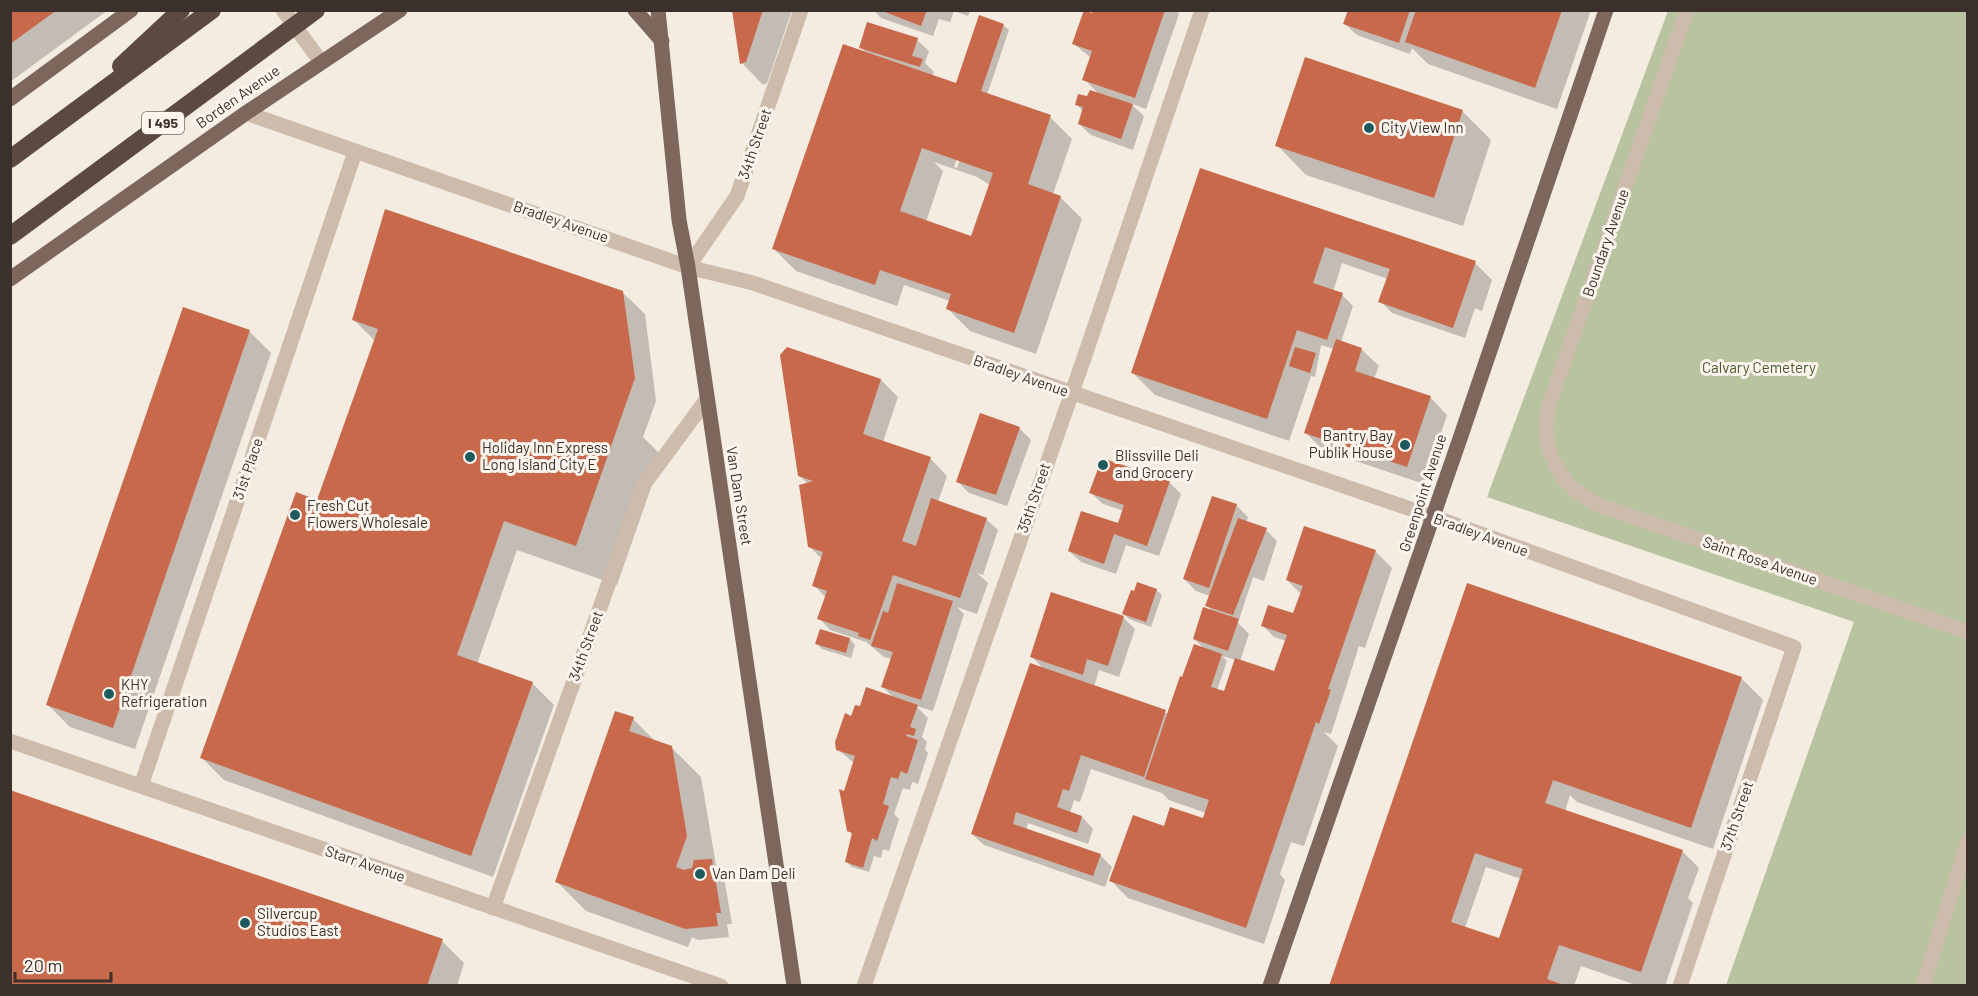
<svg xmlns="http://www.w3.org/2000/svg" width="1978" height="996" viewBox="0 0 1978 996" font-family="Barlow,sans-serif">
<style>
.green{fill:#b8c4a0}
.shadow{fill:#0003;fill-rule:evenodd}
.building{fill:#c8694b;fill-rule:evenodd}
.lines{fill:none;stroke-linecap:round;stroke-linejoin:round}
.minor{stroke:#cdbbac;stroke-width:15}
.major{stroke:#7d675c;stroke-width:15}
.highway{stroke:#5c4a42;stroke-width:18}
.highway-bridge{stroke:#5c4a42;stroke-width:18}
.poi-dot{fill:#1f5a5e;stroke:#fbf5ee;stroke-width:2}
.labels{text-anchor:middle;stroke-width:6;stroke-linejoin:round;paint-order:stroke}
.shield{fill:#fbf5ee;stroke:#756b66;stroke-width:1.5}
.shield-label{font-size:14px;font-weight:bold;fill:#3b302b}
.street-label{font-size:15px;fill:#3b302b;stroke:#fbf5ee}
.poi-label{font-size:15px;fill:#3b302b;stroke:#fbf5ee;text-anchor:start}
.park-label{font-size:15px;fill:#4a5a2e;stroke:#fbf5ee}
</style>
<rect width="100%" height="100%" fill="#f4ebe1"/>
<!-- green -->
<polygon class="green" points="1668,11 1967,11 1967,985 1726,985 1854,622 1487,497"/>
<!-- shadow -->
<g class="shadow">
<polygon points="10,10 108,10 10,82"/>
<polygon points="733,10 792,10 767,83 763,85 742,63"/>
<polygon points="874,10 970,10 968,16 954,11 950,22 939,19 933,36 881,18"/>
<polygon points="1095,10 1176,10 1179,14 1146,109 1130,103 1144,116 1133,150 1091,135 1079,124 1083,111 1076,104 1099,94 1084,79 1091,58 1074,44"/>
<polygon points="1349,10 1591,10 1557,109 1428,64 1412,48 1410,54 1357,35 1345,24"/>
<path d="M1003,25l6,5 -22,65 63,22 22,22 -19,55 7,3 22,22 -46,135 -66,-23 -22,-22 2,-8 -46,-16 -7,21 -101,-35 -22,-22 93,-195 -6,-7 56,-7 12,11 -4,12 9,9 -2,4 25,9zM977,101h3l-23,67 -3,-1zM934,162l43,15 13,8 -18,54 -46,-17 17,-51z"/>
<polygon points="1462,111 1491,140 1463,226 1306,175 1277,145"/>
<polygon points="1201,170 1475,263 1492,280 1482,311 1475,308 1465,338 1392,313 1380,301 1388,279 1342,263 1333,292 1342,295 1353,306 1341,342 1361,349 1379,366 1374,379 1430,397 1447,415 1424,484 1323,450 1306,433 1334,349 1321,345 1315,377 1311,376 1289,441 1155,395 1133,373"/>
<polygon points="622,292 645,314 656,401 643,437 662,456 617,585 517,550 477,664 532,683 554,705 493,877 224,780 202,758 323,503 375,341 354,320"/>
<polygon points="249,331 271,353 135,749 70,727 48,705"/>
<polygon points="788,349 881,380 898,397 883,442 930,458 947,476 938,502 986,519 998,530 983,575 977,573 988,583 977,614 957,607 964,614 933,711 916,706 928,718 922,737 927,742 925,749 928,753 918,784 912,782 910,790 903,788 894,814 899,819 889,851 883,849 881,858 874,856 869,872 852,867 846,861 853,835 848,830 844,793 854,763 837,749 852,717 861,708 895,699 883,687 892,659 884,657 866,642 830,630 819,618 826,598 814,585 822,559 809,546 808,484 799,475"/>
<polygon points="1019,428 1031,440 1007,506 969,493 958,482"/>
<polygon points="1169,482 1181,494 1159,556 1126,545 1116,574 1081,562 1069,551 1119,525 1124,511 1103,504 1091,493"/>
<path d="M1213,497l24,9 11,11 -2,6 20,7 11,11 -13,40 -11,-4 -14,43 -6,-2 16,16 -9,27 35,12 11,-32 -12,-4 -11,-11 31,-11 7,-21 -14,-14 88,-29 17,17 -27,80 -6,-2 -28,88 -7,-2 14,14 -34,100 -13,-4 -11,32 5,6 -21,64 -136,-46 -17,-17 54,-54 39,-7 2,-7 -37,-13 -7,-7 -71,-24 -11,33 -6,-2 -4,13 12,4 11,12 -5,15 -60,-21 -2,7 74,25 12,12 -7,20 -121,-42 -12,-11 72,-165 -12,-12 91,-40 12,12 -16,48 -20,-7 -5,17 75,27 36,-65 -11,-10 19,-27 -6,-7 3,-9 -14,-5 -12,-12zM1222,656l14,4 -11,33 -8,-3 10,-29z"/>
<polygon points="1156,590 1162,595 1151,627 1129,619 1124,614"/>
<polygon points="850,639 855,645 851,658 822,649 817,644"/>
<path d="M1741,678l22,22 -50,149 -136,-47 -7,-7 -5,16 117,40 17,17 -11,30 5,5 -28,83h-26l-58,-20 -7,20h-243l55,-162zM1486,867l35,12 -22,62 -34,-13z"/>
<polygon points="633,719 657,743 671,747 701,777 716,865 723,872 732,924 727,924 729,937 698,940 692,937 688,947 586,911 557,882"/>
<polygon points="442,941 464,963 457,986 10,986"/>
</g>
<!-- building -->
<g class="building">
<polygon points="10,10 57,10 10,44"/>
<polygon points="732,10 763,10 746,62 740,64"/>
<polygon points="880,10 927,10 921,26"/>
<polygon points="1084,10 1092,13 1093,10 1165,10 1135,98 1082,80 1092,51 1072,44"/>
<polygon points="1348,10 1410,10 1399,43 1343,24"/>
<polygon points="1416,10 1562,10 1535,88 1405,42"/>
<path d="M979,15l25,9 -23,67 70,24 -23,69 33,12 -47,137 -68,-24 5,-15 -71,-24 -5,15 -103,-36 71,-205 113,39zM922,148l71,25 -22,63 -71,-25z"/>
<polygon points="867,22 918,38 912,56 923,59 920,67 859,48"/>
<polygon points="1305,57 1463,110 1434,198 1275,146"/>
<polygon points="1090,90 1133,104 1121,139 1078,124 1083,107 1075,105 1078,94 1087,96"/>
<polygon points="1200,168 1476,261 1453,328 1378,302 1390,269 1325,247 1313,283 1343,293 1327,340 1297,330 1267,419 1131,373"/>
<polygon points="385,209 623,291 635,378 576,546 504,521 457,655 533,682 471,856 200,758 296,492 317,500 378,329 352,320"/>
<polygon points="183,307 250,330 113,728 46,705"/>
<polygon points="1336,339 1362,348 1355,371 1431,396 1407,467 1304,433"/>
<polygon points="787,347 881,379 863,434 931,457 902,541 916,546 931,498 987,518 960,598 893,575 870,640 858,636 859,633 817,619 827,591 812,586 823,552 808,547 799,485 813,481 798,476 780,355"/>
<polygon points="1295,347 1316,353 1310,373 1289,366"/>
<polygon points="980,413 1020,427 996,495 956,482"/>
<polygon points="1102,458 1170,481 1147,546 1114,534 1104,564 1068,551 1081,511 1118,523 1124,505 1089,493"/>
<polygon points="1212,496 1237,504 1209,588 1183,579"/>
<polygon points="1238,518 1267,528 1233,615 1205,606"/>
<polygon points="1304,526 1376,550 1328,689 1331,690 1319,724 1316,722 1246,928 1109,881 1133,815 1164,826 1170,807 1203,818 1209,800 1145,779 1180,676 1182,677 1194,644 1222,654 1211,687 1224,691 1235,658 1274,671 1287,635 1261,626 1268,605 1293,613 1303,586 1286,580"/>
<polygon points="1137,582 1157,589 1146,622 1122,614 1131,590 1134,591"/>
<polygon points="897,583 953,601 921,700 881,687 893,652 871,646 883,611 888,613"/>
<path d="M1467,583l275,94 -51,151 -138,-48 -8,23 138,47 -42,122 -82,-27 -12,34 19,7h-237zM1475,853l48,16 -24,69 -48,-16z"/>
<polygon points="1051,592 1124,616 1108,666 1087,659 1083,675 1030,657"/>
<polygon points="1203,607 1239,619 1228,651 1193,639"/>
<polygon points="820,629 850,638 846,653 815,644"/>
<polygon points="1030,663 1166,710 1144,777 1081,755 1069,791 1063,789 1057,807 1082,816 1077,833 1016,812 1013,824 1101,854 1093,876 971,834"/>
<polygon points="866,687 918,705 910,727 916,729 914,736 907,734 906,736 918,740 907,774 901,771 898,779 891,777 883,804 889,806 877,841 872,838 863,868 845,862 852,833 847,831 839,789 844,791 855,756 836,750 835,742 845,713 851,716 855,705 860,706"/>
<polygon points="615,711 634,717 629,731 672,746 687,836 676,867 684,870 692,868 694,860 712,859 721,913 716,913 718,926 685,929 555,882"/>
<polygon points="10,790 443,939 427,986 10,986"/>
</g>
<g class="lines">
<!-- minor -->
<g class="minor">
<polyline points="283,10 321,62"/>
<path d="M1687,10l-138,395c-11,45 11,83 52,101l367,126"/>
<polyline points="246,113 688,267 753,283 1434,517 1794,647 1680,986"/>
<polyline points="688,267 737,196 801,10"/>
<polyline points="10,741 721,986"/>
<polyline points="141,786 355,152"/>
<polyline points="493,908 644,484 707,399"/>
<polyline points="864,986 1083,361 1202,10"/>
<polyline points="1923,986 1968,840"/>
</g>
<!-- major -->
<g class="major">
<polyline points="635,10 662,41"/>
<polyline points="658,10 679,220 688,267 794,986"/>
<polyline points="10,99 131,10"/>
<polyline points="10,279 246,113 400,10"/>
<path d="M1270,986c115,-325 225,-650 336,-976"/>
</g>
<!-- highway -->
<g class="highway">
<polyline points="121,66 181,10"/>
<polyline points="10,159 212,10"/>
</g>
<!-- highway-bridge -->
<polyline class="highway-bridge" points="10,236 316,10"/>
</g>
<!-- markers -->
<g class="poi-dot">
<circle cx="1369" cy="128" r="6"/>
<circle cx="1405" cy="445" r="6"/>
<circle cx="470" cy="457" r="6"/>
<circle cx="1103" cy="465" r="6"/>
<circle cx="295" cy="515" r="6"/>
<circle cx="109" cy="694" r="6"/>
<circle cx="700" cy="874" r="6"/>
<circle cx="245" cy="923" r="6"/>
</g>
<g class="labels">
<!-- shield labels -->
<rect class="shield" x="142" y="112" width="42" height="22" rx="4.5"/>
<g class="shield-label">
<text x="163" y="128">I 495</text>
</g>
<!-- street labels -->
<g class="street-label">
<text transform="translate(238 97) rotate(-35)" y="5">Borden Avenue</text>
<text transform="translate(755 144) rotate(-71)" y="5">34th Street</text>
<text transform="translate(561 222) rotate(19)" y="5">Bradley Avenue</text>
<text transform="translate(1606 243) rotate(-71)" y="5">Boundary Avenue</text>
<text transform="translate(1021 376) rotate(19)" y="5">Bradley Avenue</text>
<text transform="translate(248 469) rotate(-71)" y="5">31st Place</text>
<text transform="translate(1423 493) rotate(-72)" y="5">Greenpoint Avenue</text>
<text transform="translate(739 496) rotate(81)" y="5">Van Dam Street</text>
<text transform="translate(1034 498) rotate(-71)" y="5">35th Street</text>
<text transform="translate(1481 535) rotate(20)" y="5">Bradley Avenue</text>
<text transform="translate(1760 561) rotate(19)" y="5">Saint Rose Avenue</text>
<text transform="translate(586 646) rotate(-70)" y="5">34th Street</text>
<text transform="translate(1737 816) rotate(-71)" y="5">37th Street</text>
<text transform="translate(365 864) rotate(19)" y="5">Starr Avenue</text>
</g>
<!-- poi labels -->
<g class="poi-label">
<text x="1381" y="133">City View Inn</text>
<text x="1393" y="441" text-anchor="end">Bantry Bay<tspan x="1393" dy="17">Publik House</tspan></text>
<text x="482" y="453">Holiday Inn Express<tspan x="482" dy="17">Long Island City E</tspan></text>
<text x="1115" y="461">Blissville Deli<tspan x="1115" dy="17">and Grocery</tspan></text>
<text x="307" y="511">Fresh Cut<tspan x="307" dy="17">Flowers Wholesale</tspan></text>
<text x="121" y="690">KHY<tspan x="121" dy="17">Refrigeration</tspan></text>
<text x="712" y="879">Van Dam Deli</text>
<text x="257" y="919">Silvercup<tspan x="257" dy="17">Studios East</tspan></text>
</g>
<!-- park labels -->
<g class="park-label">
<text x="1759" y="373">Calvary Cemetery</text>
</g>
</g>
<!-- border -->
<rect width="1978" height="996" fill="none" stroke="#3b302b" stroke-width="24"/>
<!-- scale -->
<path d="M15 972v9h96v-9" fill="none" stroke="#3b302b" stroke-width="3"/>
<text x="24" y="972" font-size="18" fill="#3b302b" stroke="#fbf5ee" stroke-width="4.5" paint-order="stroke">20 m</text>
</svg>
